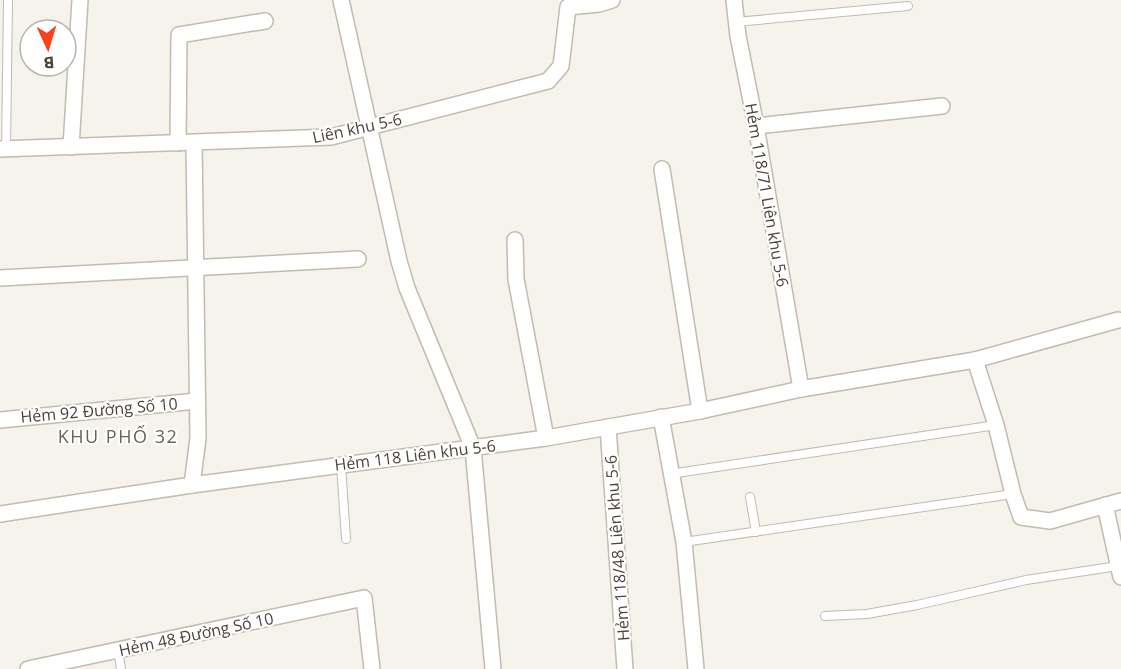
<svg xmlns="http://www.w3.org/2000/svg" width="1121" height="669" viewBox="0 0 1121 669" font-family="'Open Sans',sans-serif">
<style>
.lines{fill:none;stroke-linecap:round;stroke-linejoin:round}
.lane-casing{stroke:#c2bbae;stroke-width:10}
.street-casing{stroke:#c2bbae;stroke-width:18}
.lane{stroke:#fff;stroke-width:8}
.street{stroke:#fff;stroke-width:15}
.labels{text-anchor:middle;stroke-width:4.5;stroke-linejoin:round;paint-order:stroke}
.street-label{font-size:16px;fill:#4b4439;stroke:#fff}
.neighbourhood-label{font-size:18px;letter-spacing:1.5px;fill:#6e6250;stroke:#fff}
</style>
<rect width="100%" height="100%" fill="#f6f3ec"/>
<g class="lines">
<!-- lane casing -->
<g class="lane-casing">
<g id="lane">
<polyline points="736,22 908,6"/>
<polyline points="6,149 8,0"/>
<polyline points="341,465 346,539"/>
<polyline points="670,474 996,425"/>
<polyline points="750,497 756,532"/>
<polyline points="684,542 1013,494"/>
<polyline points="825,616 867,614 917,605 1026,580 1118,566"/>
<polyline points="118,650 121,669"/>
</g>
</g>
<!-- street casing -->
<g class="street-casing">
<g id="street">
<polyline points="341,0 399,261 407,288 473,448 493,669"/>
<polyline points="734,0 738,36 756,126 801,389"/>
<polyline points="756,126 942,106"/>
<polyline points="178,143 179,35 265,21"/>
<polyline points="194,143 198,438 192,485 546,438 700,411 801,389 975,360 1118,320"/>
<polyline points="71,147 80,0"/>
<polyline points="0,149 331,137 548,81 561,66 568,7 599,4 612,0"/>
<polyline points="662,169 700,411"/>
<polyline points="515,240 516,279 546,438"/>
<polyline points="0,278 358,259"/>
<polyline points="975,360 996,425 1013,494 1021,517 1050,521 1121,501"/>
<polyline points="661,417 684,542 696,669"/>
<polyline points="0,420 197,401"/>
<polyline points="608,427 625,669"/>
<polyline points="1105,505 1121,577"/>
<polyline points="0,514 192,485"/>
<polyline points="28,669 364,598 372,669"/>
</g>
</g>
<!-- lane -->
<use href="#lane" class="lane"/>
<!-- street -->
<use href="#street" class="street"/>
</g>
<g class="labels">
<!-- street labels -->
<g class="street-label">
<text transform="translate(357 128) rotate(-12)" y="6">Liên khu 5-6</text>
<text transform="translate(767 195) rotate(80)" y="6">Hẻm 118/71 Liên khu 5-6</text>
<text transform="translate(99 410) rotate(-5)" y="6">Hẻm 92 Đường Số 10</text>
<text transform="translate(415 455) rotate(-7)" y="6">Hẻm 118 Liên khu 5-6</text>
<text transform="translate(617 548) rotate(-94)" y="6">Hẻm 118/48 Liên khu 5-6</text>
<text transform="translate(196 634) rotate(-12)" y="6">Hẻm 48 Đường Số 10</text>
</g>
<!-- neighbourhood labels -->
<g class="neighbourhood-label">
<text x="118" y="443">KHU PHỐ 32</text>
</g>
</g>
<!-- north arrow -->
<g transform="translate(48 48) rotate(176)"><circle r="28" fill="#ffffff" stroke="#b7b4b0" stroke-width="1.5"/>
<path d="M0-4.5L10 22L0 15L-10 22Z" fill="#fc3f1d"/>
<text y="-9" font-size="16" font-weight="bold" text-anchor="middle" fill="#4b4439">B</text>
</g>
</svg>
